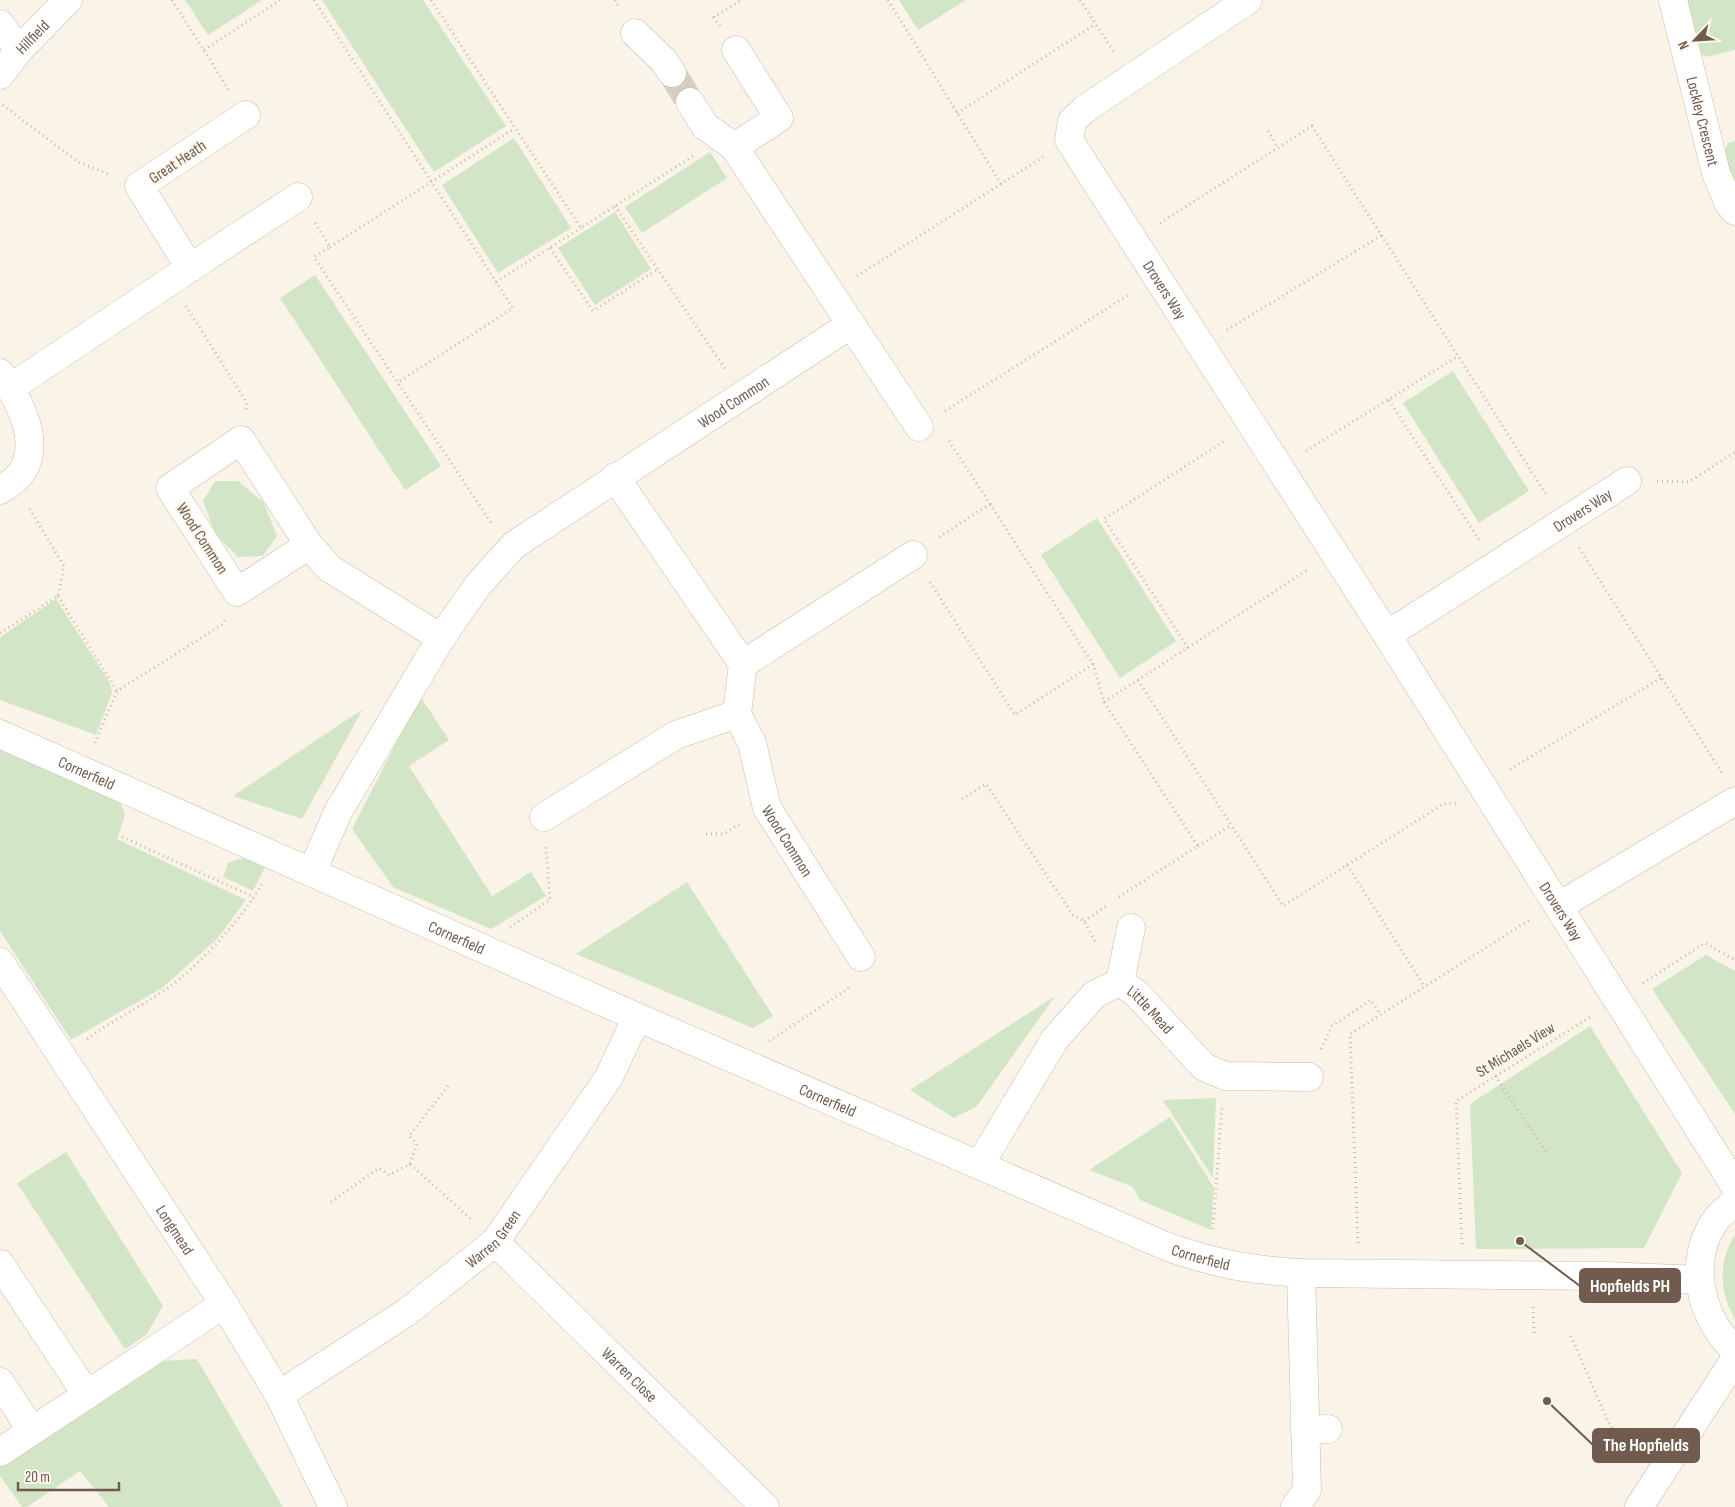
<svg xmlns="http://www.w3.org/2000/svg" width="1735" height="1507" viewBox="0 0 1735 1507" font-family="'Sofia Sans Condensed',sans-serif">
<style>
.green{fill:#d3e5c7}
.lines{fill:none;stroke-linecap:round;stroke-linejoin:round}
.minor-tunnel{stroke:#d8cdc1;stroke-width:28;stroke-dasharray:28 14;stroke-linecap:butt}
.minor-casing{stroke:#cabbae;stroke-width:29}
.path{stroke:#d0b7a5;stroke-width:3;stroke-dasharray:1 4;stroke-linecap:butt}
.minor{stroke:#fff;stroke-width:28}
.labels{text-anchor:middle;stroke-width:4.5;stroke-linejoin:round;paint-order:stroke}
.street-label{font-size:16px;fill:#705b4e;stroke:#fdf7ed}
.leader{fill:none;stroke:#705b4e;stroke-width:2}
.callout-dot{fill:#705b4e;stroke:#fdf7ed;stroke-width:2}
.callout{fill:#705b4e;stroke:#705b4e;stroke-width:2}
.callout-label{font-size:18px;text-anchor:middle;font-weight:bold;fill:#fff}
</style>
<rect width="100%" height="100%" fill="#faf3e7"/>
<!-- green -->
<g class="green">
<polygon points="185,0 262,0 208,35"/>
<polygon points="322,0 423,0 506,126 434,172"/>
<polygon points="899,0 966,0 918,30"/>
<polygon points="1681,0 1735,0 1735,50 1706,57 1692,48"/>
<polygon points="514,138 571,228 498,273 442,185"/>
<polygon points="1735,141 1735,200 1721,159 1728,143"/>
<polygon points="710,152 727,178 642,233 625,207"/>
<polygon points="615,212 651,269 595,305 558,248"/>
<polygon points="315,275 441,466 405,490 280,298"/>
<polygon points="1453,371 1529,491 1479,523 1403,403"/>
<polygon points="215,481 238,481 264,503 277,536 263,556 238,557 215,534 203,501"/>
<polygon points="1097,518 1176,641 1120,678 1041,555"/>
<polygon points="56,599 110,683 112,693 96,735 0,700 0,637"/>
<polygon points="420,696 449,740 409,766 492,896 531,872 546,896 491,929 393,887 352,829"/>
<polygon points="363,709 302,819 233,796"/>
<polygon points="0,750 120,802 125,815 117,839 246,900 217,939 162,988 71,1040 0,931"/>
<polygon points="243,858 265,867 253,891 223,877 228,863"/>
<polygon points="687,882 773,1016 753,1028 576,954"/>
<polygon points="1706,955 1735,971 1735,1114 1652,989"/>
<polygon points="1055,996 977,1106 954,1118 910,1090"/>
<polygon points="1590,1026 1682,1173 1644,1248 1476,1249 1470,1104"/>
<polygon points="1216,1098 1213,1178 1163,1100"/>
<polygon points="1170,1117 1214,1188 1211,1230 1140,1200 1133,1187 1089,1170"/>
<polygon points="66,1152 163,1306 146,1335 125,1349 17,1183"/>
<path d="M1735,1235v84c-16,-28 -17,-57 0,-84z"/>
<polygon points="197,1359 283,1507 109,1507 80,1471 27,1507 22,1507 0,1476 0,1467 162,1361"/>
</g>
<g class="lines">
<!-- minor-tunnel -->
<polyline class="minor-tunnel" points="672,73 690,102"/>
<!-- minor casing -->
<g class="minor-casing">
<g id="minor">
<path id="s1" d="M1248,0l-163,109 -13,12 -3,19 318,495 348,551"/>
<path id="s2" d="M1673,0l43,173 13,31 6,7"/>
<polyline points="0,24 19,50"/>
<polyline points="635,33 664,61 672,73"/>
<path id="s3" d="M0,75l19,-25 49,-50"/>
<polyline points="690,102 705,126 734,147 779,118 736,50"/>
<polyline points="246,115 139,186 190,268 298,197"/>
<polyline points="734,147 919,427"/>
<path d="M0,373c18,25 41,67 23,97 -5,9 -14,15 -23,20"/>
<polyline points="10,388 190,268"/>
<polygon points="241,440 309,545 237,592 170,488"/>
<path id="s4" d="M615,477l128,187 -6,50 15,29 15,65 94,149"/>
<polyline points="309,545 329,568 441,638"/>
<path id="s5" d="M1387,635l240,-154"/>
<polyline points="743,664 913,555"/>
<path id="s6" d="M0,734l637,283 531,230c49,17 81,23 133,26l306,3 92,4"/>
<polyline points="544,817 676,735 737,714"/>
<path id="s7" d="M312,872l26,-60 103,-174 37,-53 36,-40 336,-220"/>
<polyline points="1559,906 1735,801"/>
<path id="s8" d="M0,962l224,342 55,91 54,112"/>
<polyline points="1120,982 1131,928"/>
<path id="s9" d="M980,1164l75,-125 40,-45 25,-12 16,11 68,74 21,9 84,1"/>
<path d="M1735,1201c-5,6 -12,11 -17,16 -32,41 -19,100 17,133"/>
<path id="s10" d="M495,1242l270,265"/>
<polyline points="0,1264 87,1395"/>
<polyline points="0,1382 32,1431"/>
<path id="s11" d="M279,1395l128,-83 88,-70 114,-165 28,-60"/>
<polyline points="1305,1430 1328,1429"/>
<polyline points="0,1452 224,1304"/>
<polyline points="1295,1507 1307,1490 1301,1273"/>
<polyline points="1639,1507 1735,1359"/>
</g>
</g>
<!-- path -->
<g class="path">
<polyline points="172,0 229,90"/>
<polyline points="314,0 513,308 397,383"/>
<polyline points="431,0 581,228 693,156"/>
<polyline points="615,0 619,7"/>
<polyline points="888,0 1001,184"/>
<polyline points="1080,0 1114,52"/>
<polyline points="720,26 714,17 741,0"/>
<polyline points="204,50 280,0"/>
<polyline points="3,105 78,162 111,175"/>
<polyline points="957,113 1096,24"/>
<polyline points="1268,131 1278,148"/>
<polyline points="615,206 725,369"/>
<polyline points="315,223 330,247 314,257 492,524"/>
<polyline points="1160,223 1312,126 1547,496"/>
<polyline points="330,247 515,128"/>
<polyline points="550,248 593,311 658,269"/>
<polyline points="857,276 1043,157"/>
<polyline points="496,282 581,228"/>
<polyline points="186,306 247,403 246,410"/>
<polyline points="1227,330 1382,235"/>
<polyline points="1389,400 1479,540"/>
<polyline points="945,411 1130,294"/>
<polyline points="1306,451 1458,356"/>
<polyline points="1657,481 1689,482 1735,452"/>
<polyline points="990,504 1093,664 1104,702 1198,846 1117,898"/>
<polyline points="939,537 990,504 948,439"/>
<polyline points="1579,548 1722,773"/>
<polyline points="930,582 1015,715 1093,664"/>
<polyline points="58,596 117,691"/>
<polyline points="0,633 58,596 64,566 29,508"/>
<polyline points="1188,648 1104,519 1226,440"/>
<polyline points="1138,680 1283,906 1443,804 1456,803"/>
<polyline points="1104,702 1309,569"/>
<polyline points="95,743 117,691 223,624 225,620"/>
<polyline points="1510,769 1661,678"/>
<polyline points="962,799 986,784 1073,915 1084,921 1095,941"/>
<polyline points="706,834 723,834 740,824"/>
<polyline points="122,837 254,897"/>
<polyline points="1198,846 1232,825"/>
<polyline points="1347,865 1424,986"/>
<polyline points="1084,921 1108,905"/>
<polyline points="510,927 550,900 546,847"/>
<polyline points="1643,983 1705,943 1735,960"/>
<path d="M87,1039c26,-19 55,-33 81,-51 30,-21 76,-72 94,-104"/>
<polyline points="769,1041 848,989 849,985"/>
<polyline points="1321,1049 1332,1026 1371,1000 1380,1014"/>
<polyline points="1495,1076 1547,1153"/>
<polyline points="410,1164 417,1144 409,1136 449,1085"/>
<polyline points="331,1202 379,1168 389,1175 410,1164 473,1221"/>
<polyline points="1213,1229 1222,1106"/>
<polyline points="1358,1243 1350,1034 1531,919"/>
<polyline points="1462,1244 1456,1101 1592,1016"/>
<polyline points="1533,1307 1534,1334"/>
<polyline points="1571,1336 1608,1422 1615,1432"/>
</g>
<!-- minor -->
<use href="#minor" class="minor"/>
</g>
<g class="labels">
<!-- street labels -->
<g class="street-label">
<text dy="6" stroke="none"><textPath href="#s3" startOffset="50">Hillfield</textPath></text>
<text dy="6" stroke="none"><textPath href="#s2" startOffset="125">Lockley Crescent</textPath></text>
<text transform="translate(177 161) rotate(-34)" y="6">Great Heath</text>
<text dy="6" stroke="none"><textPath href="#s1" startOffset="411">Drovers Way</textPath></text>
<text dy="6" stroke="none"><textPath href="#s7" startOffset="648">Wood Common</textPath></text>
<text dy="6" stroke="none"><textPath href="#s5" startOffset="232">Drovers Way</textPath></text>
<text transform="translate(203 538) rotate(57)" y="6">Wood Common</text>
<text dy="6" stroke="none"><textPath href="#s6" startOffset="95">Cornerfield</textPath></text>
<text dy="6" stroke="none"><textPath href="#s4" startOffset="415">Wood Common</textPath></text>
<text dy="6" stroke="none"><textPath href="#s1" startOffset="1148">Drovers Way</textPath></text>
<text dy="6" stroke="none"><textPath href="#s6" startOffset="500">Cornerfield</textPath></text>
<text dy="6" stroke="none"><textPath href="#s9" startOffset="275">Little Mead</textPath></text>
<text transform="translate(1515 1049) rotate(-32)" y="6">St Michaels View</text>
<text dy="6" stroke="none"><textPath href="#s6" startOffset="905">Cornerfield</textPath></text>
<text dy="6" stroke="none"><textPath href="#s8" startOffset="320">Longmead</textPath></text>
<text dy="6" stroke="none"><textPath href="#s11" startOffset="266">Warren Green</textPath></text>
<text dy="6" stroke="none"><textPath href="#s6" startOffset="1310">Cornerfield</textPath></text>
<text dy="6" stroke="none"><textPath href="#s10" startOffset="189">Warren Close</textPath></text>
</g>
</g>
<!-- callouts -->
<path class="leader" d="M1520 1241L1580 1286M1547 1401L1593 1445"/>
<g class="callout-dot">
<circle cx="1520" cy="1241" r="5"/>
<circle cx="1547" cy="1401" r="5"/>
</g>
<g class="callout">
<rect x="1580" y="1269" width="100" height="33" rx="5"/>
<rect x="1593" y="1429" width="106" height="33" rx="5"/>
</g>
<g class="callout-label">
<text x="1630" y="1292">Hopfields PH</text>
<text x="1646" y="1451">The Hopfields</text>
</g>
<!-- north arrow -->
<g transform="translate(1695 40) rotate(245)" stroke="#fdf7ed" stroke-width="4" paint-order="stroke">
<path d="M0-4L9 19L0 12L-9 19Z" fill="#705b4e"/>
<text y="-8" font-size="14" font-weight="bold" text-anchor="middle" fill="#705b4e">N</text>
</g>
<!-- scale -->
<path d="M18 1482v8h101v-8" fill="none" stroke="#705b4e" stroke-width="2.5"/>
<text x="25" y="1482" font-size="15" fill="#705b4e" stroke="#fdf7ed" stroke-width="4" paint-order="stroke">20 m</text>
</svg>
